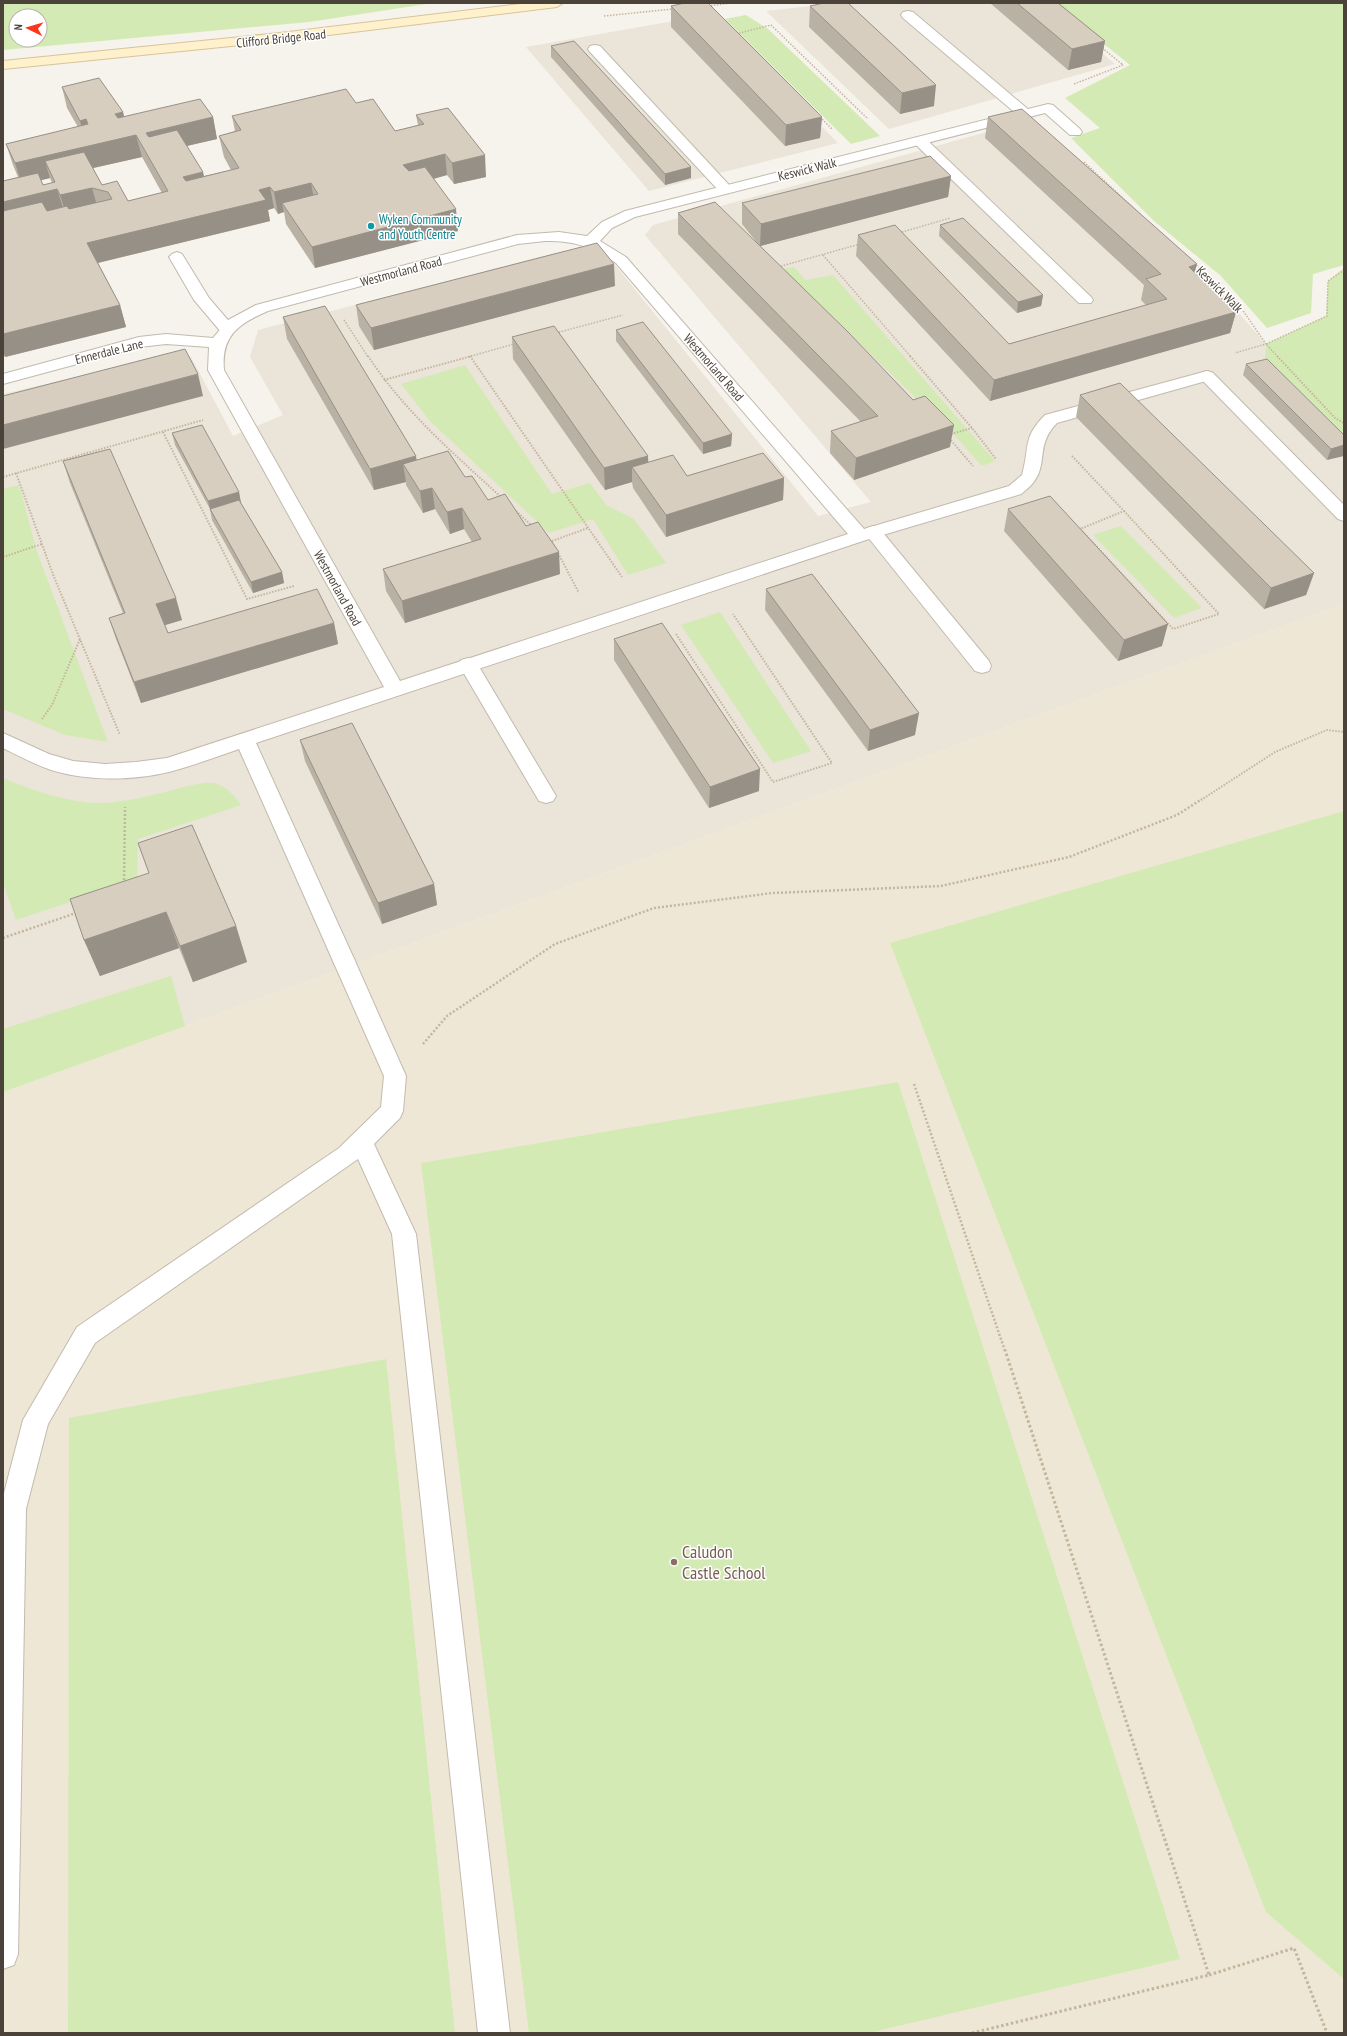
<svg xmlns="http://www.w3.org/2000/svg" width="1347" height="2036" viewBox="0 0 1347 2036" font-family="'PT Sans Narrow',sans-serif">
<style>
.residential{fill:#eae4d9}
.education{fill:#efe7d5}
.green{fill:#d4eab4;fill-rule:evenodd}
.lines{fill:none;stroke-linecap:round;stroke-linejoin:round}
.service-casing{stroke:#c2baad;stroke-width:2}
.minor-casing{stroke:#c2baad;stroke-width:2}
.secondary-casing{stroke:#d6c59b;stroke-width:2}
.path-far3{stroke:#c4b59e;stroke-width:1.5;stroke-dasharray:1.5 1.5;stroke-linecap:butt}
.path-far2{stroke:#c4b59e;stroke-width:2;stroke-dasharray:1.5 1.5;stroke-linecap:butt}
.path-far1{stroke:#c4b59e;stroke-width:2.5;stroke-dasharray:2 2;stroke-linecap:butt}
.path{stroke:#c4b59e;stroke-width:3;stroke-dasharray:2.5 2.5;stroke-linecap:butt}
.service{fill:#fff;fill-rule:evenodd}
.minor{fill:#fff;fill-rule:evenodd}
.secondary{fill:#fff1cc;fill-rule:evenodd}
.wall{fill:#bab1a5;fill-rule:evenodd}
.shaded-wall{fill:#979086}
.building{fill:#d8cec0;stroke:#979086}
.culture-dot{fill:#0f9aa8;stroke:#fff;stroke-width:1.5}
.education-dot{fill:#8d6e63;stroke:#fff;stroke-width:1.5}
.labels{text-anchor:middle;stroke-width:3;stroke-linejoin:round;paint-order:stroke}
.far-street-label{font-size:13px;fill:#4b4339;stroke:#fff}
.far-culture-label{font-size:13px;fill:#0d838f;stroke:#fff;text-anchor:start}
.near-education-label{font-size:18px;fill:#785e54;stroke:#fff;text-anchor:start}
</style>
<rect width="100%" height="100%" fill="#f6f2ec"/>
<!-- residential -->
<g class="residential">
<polygon points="838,3 1044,3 1115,64 889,129 766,11"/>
<polygon points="708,15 714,18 838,143 649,191 526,47"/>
<polygon points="1030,120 1216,287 1266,344 1264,370 1344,450 1344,604 3,1092 3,394 171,355 191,357 233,436 283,415 250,357 258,330 555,253 595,253 612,261 818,516 871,502 645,235 653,225"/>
</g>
<!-- education -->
<polygon class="education" points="1344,604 1344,2033 3,2033 3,1092"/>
<!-- green -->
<g class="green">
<path d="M3,3h430l-124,19 -306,28zM16,16h24v24h-24z"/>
<polygon points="1053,3 1344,3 1344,265 1313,274 1311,313 1267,328 1221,276 1154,221 1071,138 1100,128 1065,98 1130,65"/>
<polygon points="746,15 768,29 880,136 851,144 725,19"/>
<polygon points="794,267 805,280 833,275 995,461 982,466 956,437 783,269"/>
<polygon points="1344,268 1344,450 1264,370 1266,344 1326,316 1328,281"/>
<polygon points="465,365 552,494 590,483 606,505 634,519 666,563 628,575 593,519 549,533 430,421 401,384"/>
<polygon points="19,485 37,552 108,742 65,735 3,709 3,489"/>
<polygon points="1121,526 1202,608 1174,618 1093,535"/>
<polygon points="720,612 811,751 773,763 681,625"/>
<path d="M3,778c29,12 62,24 94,25 24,0 48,-6 72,-12 11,-3 33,-10 45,-8 12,3 21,13 27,22l-103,34 -1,41 -121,40 -13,-37z"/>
<polygon points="1344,811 1344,1979 1266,1912 890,943"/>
<polygon points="171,976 185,1026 3,1092 3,1029"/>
<polygon points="898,1082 1180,1959 869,2033 529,2033 421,1163"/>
<polygon points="386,1359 455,2033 68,2033 69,1418"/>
</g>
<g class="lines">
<!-- service casing -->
<g class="service-casing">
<g id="service">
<polygon points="908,11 913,12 1029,110 1031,113 1029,116 1019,116 903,18 901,15 903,12"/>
<polygon points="595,45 600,46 730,186 732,189 730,192 720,192 590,52 588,49 590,46"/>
<polygon points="920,137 925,138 1091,297 1093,300 1091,303 1079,303 915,144 913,141 915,138"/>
<polygon points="177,252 182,254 209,298 233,326 235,329 233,332 221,332 194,300 169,257 172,254"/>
<polygon points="1207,371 1213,373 1344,505 1344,521 1338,519 1201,379 1199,376 1201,373"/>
<polygon points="873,526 879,528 989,661 991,666 989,671 982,673 975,671 867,536 864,532 867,528"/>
<polygon points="468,658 475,660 553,791 556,796 553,801 546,803 539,801 459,665 461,660"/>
<polygon points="344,953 352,955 355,961 406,1076 403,1111 400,1118 374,1144 416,1234 510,2033 478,2033 392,1234 358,1159 95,1343 48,1424 26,1509 18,1954 14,1965 3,1969 3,1497 23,1420 77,1327 339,1148 381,1107 384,1076 333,961 336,955"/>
</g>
</g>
<!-- minor casing -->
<g class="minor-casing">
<path id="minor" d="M1048,104l5,1 27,24 2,3 -2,3h-10l-25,-22 -410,104 -23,11 -12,13 26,16 238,272 145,-43 13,-11c8,-28 0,-37 23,-60l162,-44 6,2 2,3 -2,3 -156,44c-26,26 -2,47 -36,71l-155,46 -610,203 99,218 -3,6 -8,2 -8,-2 -3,-6 -94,-212c-23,8 -47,17 -70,23 -38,9 -82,9 -118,-2 -17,-6 -32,-14 -48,-22v-15l46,21 24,7 32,3 31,-2 31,-4 217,-71 -176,-317 1,-23 -43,-3 -26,3 -137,37v-10l136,-37 27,-3 47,4 15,-18 28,-15 261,-70 42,-3 28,4 15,-14 23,-11zM545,241c28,-1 48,6 71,22l232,271 -448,147 -176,-311c-3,-34 14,-46 44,-59l250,-67z"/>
</g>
<!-- secondary casing -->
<g class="secondary-casing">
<polygon id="secondary" points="528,3 563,3 557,7 280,41 3,69 3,61 280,33"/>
</g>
<!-- path-far3 -->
<g class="path-far3">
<polyline points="708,6 731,3"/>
<polyline points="604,16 673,9"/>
<polyline points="736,34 771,25 868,119"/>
<polyline points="1074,84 1123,65 1101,47"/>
<polyline points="820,117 832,129"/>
<polyline points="1084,162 1140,214"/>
<polyline points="899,233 950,218"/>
<polyline points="823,255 911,357"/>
<polyline points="1194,263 1237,302 1266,344 1235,353"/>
<polyline points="778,267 860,244"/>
<polyline points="344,320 368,357"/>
<polyline points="556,333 623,315"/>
<polyline points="468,357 514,344"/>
<polyline points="1278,357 1266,344 1327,316 1328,281 1344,270"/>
</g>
<!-- path-far2 -->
<g class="path-far2">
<path d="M368,356c36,55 86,98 134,142"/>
<polyline points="470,356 622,577"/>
<polyline points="910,356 972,428 996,459"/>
<polyline points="1277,356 1335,418 1344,423"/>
<polyline points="384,380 472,356"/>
<polyline points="163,432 247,599 294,586"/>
<polyline points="951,434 972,428"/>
<polyline points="949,438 973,466"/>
<polyline points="1072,456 1124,511 1080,529 1079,527"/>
<polyline points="16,473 54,577 120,735"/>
<polyline points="3,477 203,420"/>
<polyline points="516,511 531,525"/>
<polyline points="1082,531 1173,629 1219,614 1124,511"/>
<polyline points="548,538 555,547"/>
<polyline points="552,541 588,528"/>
<polyline points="558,553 579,593"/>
<polyline points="3,557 42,544"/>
<polyline points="676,634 773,782 832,763 733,614"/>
<polyline points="42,719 52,705 80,639"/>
<polyline points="1201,800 1275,752 1327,730 1344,732"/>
</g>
<!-- path-far1 -->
<g class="path-far1">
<polyline points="124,884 125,807"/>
<polyline points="3,938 76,913"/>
<polyline points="423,1044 447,1016 555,944 654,908 772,893 941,886 1069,857 1177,815 1202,799"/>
<polyline points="914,1084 1005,1351"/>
</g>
<!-- path -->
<g class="path">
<polyline points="1209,1975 1294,1948 1327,2033"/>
<polyline points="972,2033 1209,1975 1005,1350"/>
</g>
<!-- service -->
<use href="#service" class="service"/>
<!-- minor -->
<use href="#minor" class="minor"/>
<!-- secondary -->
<use href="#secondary" class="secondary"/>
</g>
<!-- wall -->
<g class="wall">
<polygon points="990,3 1058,3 1105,41 1101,62 1068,70"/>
<polygon points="671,6 822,117 820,138 785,146 671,27"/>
<polygon points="810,6 934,106 900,114 809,27"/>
<polygon points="551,46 691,167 691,178 665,185 551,57"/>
<path d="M62,87l61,25 1,4 89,1 4,22 -30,7 17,30 27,-6 -7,-13 -5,-21 16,-5 -3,-15 124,-13 39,28 23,-6 -2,-10 70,62 -32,7 -7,-9 -13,4 24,52 -143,37 -29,-44 -2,-12 -6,2 -4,-6 -6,2 2,11 -172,42 22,42 6,22 -121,30 -2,-4v-172l15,-4 -5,-12 -7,-21 72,-17 -11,-19zM142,157l20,36 -34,8 -26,-16 -9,-17zM50,178l2,5 -9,2 -2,-5z"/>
<polygon points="988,117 1197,264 1194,273 1236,312 1230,333 990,401 856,256 858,235 1009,344 1146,305 1141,300 1144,285 985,138"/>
<polygon points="951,176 948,197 760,246 950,447 854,480 830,453 831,431 861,422 678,234 678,213 758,244 742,224 742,203"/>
<polygon points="940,225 1043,295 1041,306 1017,313 939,236"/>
<polygon points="615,286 374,350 359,326 356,305"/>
<polygon points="283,317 417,460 465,477 488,500 526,526 560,574 405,623 386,591 383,569 472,542 464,529 450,534 435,509 423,513 406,485 406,482 374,490 287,339"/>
<polygon points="616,330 732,434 731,446 703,454 616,341"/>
<polygon points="512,337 648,462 687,476 784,478 783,500 666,537 633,488 632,482 605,490 513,359"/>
<polygon points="1246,364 1344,435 1327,460 1243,375"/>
<polygon points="1080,395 1314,573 1306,595 1264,609 1076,417"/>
<polygon points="172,433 239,492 241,503 282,572 284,583 253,593 212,520 210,509 175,445"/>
<polygon points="63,461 182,620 165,625 168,633 334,623 338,644 141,703 116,639 109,618 123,613 70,483"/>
<polygon points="1008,509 1162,646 1118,661 1004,531"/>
<polygon points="766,589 915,735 868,751 765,610"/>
<polygon points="614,639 759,791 709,808 614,660"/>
<polygon points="300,740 434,884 437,905 382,924 305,761"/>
<polygon points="138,843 236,926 247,962 193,982 179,948 100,976 84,940 149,873"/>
</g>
<!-- shaded-wall -->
<g class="shaded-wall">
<polygon points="1105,41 1101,62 1068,70 1072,49"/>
<polygon points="936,85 934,106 900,114 902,93"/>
<polygon points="123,112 128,133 115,114"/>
<polygon points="213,117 217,139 151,154 146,133"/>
<polygon points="822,117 820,138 785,146 786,125"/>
<polygon points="86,119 92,141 86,142 80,121"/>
<polygon points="136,135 142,157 53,177 45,161 50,178 22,185 15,163"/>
<polygon points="445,154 447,175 406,186 403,165"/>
<polygon points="485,155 486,177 454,184 452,163"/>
<polygon points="691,167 691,178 665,185 665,174"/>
<polygon points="203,172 208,193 188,198 183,177"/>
<polygon points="951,176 948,197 760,246 761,224"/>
<polygon points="311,183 315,204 282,203 284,212 278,214 274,192"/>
<polygon points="270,187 274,208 268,210 270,221 93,264 87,243 259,190"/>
<polygon points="92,188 98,209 67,217 60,195"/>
<polygon points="57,189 64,211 3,225 3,202"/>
<polygon points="456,209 458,231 315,268 312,247"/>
<polygon points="614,264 615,286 374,350 371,328"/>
<polygon points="1197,264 1191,285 1189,267"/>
<polygon points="1043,295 1041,306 1017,313 1018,302"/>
<polygon points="120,305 126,327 5,357 3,351 3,334"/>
<polygon points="1236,312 1230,333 990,401 994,380"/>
<polygon points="198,374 203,396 3,449 3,425"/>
<polygon points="954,425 950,447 854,480 856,458"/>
<polygon points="732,434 731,446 703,454 703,443"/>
<polygon points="1344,445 1344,456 1327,460 1331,449"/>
<polygon points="416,456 419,478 403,464 406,482 374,490 370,469"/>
<polygon points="648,456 649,477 632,467 632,482 605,490 604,468"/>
<polygon points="784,478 783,500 666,537 666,515"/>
<polygon points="432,488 435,509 423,513 420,491"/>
<polygon points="239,492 241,503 211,512 208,501"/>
<polygon points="462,508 464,529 450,534 447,512"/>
<polygon points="559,552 560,574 405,623 402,601"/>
<polygon points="282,572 284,583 253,593 251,582"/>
<polygon points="1314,573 1306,595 1264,609 1271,588"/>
<polygon points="176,598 182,620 162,626 156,604"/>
<polygon points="334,623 338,644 141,703 134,682"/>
<polygon points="1168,624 1162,646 1118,661 1124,640"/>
<polygon points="919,713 915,735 868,751 870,730"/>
<polygon points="760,769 759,791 709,808 710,787"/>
<polygon points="434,884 437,905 382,924 378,903"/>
<polygon points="166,912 179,948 100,976 84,940"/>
<polygon points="236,926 247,962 193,982 180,946"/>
</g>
<!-- building -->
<g class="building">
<polygon points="685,3 708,3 822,117 786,125 671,6"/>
<polygon points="824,3 848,3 936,85 902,93 810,6"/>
<polygon points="1017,3 1058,3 1105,41 1072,49"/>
<polygon points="574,41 691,167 665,174 551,46"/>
<polygon points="99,78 123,112 115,114 118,118 200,99 213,117 146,133 149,137 177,130 203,172 183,177 186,181 239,168 219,136 241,130 232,116 346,89 356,103 373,99 395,131 424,124 416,115 448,108 485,155 452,163 445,154 403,165 409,171 425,167 456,209 312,247 282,203 318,194 311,183 274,192 270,187 259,190 266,200 87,243 120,305 3,334 3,211 42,202 47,211 67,206 69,209 112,199 108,192 92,188 60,195 57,189 3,202 3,181 38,173 43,185 55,182 45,161 84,152 102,185 117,181 128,201 168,191 136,135 15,163 6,144 88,124 86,119 80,121 62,87"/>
<polygon points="1022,109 1197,264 1189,267 1236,312 994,380 858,235 895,225 1009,344 1167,299 1146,279 1161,274 988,117"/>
<polygon points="930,156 951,176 761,224 742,203"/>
<polygon points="715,202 848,332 913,400 925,396 954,425 856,458 831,431 878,416 678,213"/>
<polygon points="963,218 1043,295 1018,302 940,225"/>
<polygon points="597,243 614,264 371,328 356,305"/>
<polygon points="325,306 416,456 370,469 283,317"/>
<polygon points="643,322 732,434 703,443 616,330"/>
<polygon points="554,326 648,456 604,468 512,337"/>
<polygon points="185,349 198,374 3,425 3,396"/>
<polygon points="1267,359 1344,435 1344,445 1331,449 1246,364"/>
<polygon points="1120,383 1314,573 1271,588 1080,395"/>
<polygon points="202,425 239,492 208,501 172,433"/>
<polygon points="110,449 176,598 156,604 168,633 317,589 334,623 134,682 109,618 125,613 63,461"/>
<polygon points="448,451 465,477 472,476 488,500 505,494 526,526 538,522 559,552 402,601 383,569 481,539 462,508 447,512 432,488 420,491 403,464"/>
<polygon points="763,453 784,478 666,515 632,467 673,455 687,476"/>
<polygon points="1050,496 1168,624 1124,640 1008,509"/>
<polygon points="239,500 282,572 251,582 210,509"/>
<polygon points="812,574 919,713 870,730 766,589"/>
<polygon points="662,623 760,769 710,787 614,639"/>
<polygon points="352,723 434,884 378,903 300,740"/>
<polygon points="192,825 236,926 180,946 166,912 84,940 70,899 149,873 138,843"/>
</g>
<!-- markers -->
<circle class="culture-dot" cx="371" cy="226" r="4"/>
<circle class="education-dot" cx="674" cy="1562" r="4"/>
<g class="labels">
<!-- far-street labels -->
<g class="far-street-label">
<text transform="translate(281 38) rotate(-6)" y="5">Clifford Bridge Road</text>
<text transform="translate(807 169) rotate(-14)" y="5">Keswick Walk</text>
<text transform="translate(401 271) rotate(-15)" y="5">Westmorland Road</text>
<text transform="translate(1220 289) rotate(45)" y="5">Keswick Walk</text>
<text transform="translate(109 351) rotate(-14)" y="5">Ennerdale Lane</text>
<text transform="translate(714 367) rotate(49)" y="5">Westmorland Road</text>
<text transform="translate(338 588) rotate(61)" y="5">Westmorland Road</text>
</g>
<!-- far-culture labels -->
<g class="far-culture-label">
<text x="379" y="224">Wyken Community<tspan x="379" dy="15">and Youth Centre</tspan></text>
</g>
<!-- near-education labels -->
<g class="near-education-label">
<text x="682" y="1558">Caludon<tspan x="682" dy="21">Castle School</tspan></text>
</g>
</g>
<!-- border -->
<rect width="1347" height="2036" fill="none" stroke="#4b4339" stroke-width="8"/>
<!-- north arrow -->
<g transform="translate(28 28) rotate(275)"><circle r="19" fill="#ffffff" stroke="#b7b4b0"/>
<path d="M0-3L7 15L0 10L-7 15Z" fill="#fd361b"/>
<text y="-6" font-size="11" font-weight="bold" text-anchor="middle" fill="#4b4339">N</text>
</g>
</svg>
